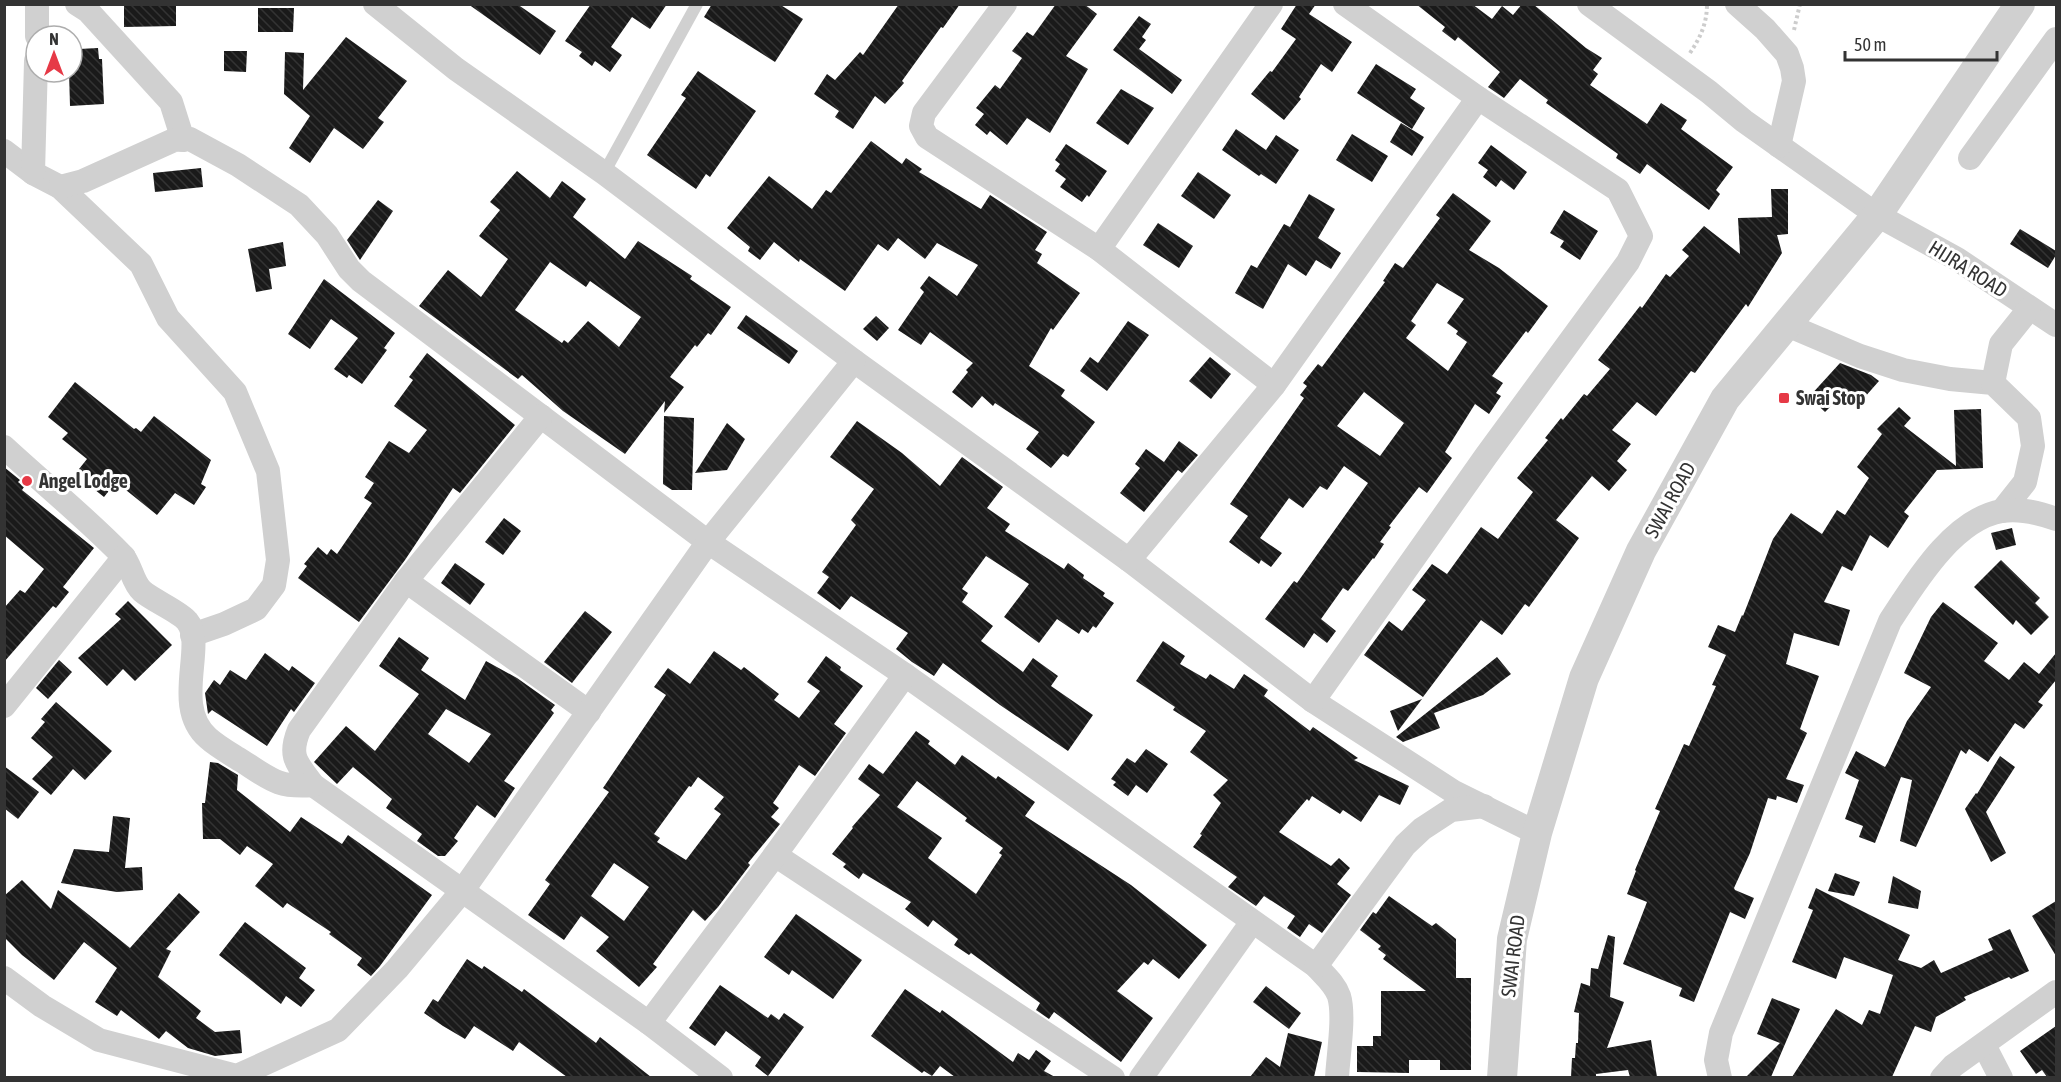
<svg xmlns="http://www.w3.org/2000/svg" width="2061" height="1082" viewBox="0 0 2061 1082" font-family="'Asap Condensed',sans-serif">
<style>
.building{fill:url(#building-back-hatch);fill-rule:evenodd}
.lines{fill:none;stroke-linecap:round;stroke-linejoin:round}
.path{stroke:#cdcdcd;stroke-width:4;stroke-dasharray:3 3;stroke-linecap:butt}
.service{stroke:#d0d0d0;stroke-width:12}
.minor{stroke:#d0d0d0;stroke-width:24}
.tertiary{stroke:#d0d0d0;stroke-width:30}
.poi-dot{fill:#e63946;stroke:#fff;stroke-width:2}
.labels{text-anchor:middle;stroke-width:6;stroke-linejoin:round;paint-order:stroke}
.street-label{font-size:20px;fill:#333;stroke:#fff}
.poi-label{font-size:20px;font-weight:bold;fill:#333;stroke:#fff;text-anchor:start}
</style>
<defs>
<pattern id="building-back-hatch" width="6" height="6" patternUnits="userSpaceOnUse" patternTransform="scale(1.5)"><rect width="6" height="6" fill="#1a1a1a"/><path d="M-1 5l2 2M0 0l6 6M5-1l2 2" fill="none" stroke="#333"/></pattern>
</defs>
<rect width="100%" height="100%" fill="#fff"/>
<!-- building -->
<g class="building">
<polygon points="124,4 176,4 176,26 124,27"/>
<polygon points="468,4 517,4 556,31 540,55"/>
<polygon points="591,4 667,4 650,29 632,17 611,47 622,55 610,72 595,61 592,66 579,56 582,52 565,41"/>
<polygon points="712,4 779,4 803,19 775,62 704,17"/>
<polygon points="899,4 960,4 943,28 941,27 902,81 904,83 885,104 875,96 853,129 835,117 839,111 814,94 827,74 835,80 860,52 863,55"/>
<polygon points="1056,4 1084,4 1097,14 1066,56 1088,69 1050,133 1027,118 1007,145 990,131 987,135 975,125 984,114 976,108 995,85 1000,89 1022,58 1012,51 1027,32 1033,36"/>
<polygon points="1297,4 1316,4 1309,14 1352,42 1332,72 1321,64 1299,97 1301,99 1284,120 1251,94 1270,71 1272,72 1296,39 1281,29"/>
<polygon points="1416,4 1472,4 1492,19 1502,6 1513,15 1522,4 1533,4 1586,48 1602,58 1593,70 1598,74 1590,85 1647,124 1661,103 1687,120 1681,129 1733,167 1716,190 1720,194 1709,210 1647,164 1640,174 1616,158 1618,154 1546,103 1548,100 1520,79 1504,98 1488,87 1500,72 1458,37 1455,41 1442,31 1445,27"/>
<polygon points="258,8 294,8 293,32 258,32"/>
<polygon points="1139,16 1151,24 1142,37 1146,40 1139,49 1182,80 1172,94 1113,50"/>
<polygon points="346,37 407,81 378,118 384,122 363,149 334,128 310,163 289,148 310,116 284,94 285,52 304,53 303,90"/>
<polygon points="98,48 99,59 102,59 104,104 70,106 69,72 72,72 72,54 80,54 79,49"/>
<polygon points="224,51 247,51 246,72 224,71"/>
<polygon points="1376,64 1416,89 1410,98 1425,108 1412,129 1357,93"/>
<polygon points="698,71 756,111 710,177 706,174 696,189 647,155 686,98 681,95"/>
<polygon points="1121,89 1154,108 1128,145 1096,123"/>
<polygon points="1401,123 1424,137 1412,156 1390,142"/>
<polygon points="1236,129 1266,150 1276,135 1299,150 1276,184 1261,174 1259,176 1222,150"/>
<polygon points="1352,134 1388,156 1372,182 1336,160"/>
<polygon points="871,141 902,164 906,158 922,169 919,172 981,209 990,195 1047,232 1035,250 1042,254 1037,263 1080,293 1053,330 1051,328 1029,366 1065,390 1061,396 1095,422 1068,457 1063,454 1051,468 1026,449 1039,432 995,403 993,406 982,396 972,408 952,392 968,372 966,370 973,363 930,332 921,345 898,330 924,292 920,288 929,276 957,296 978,265 937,243 925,259 898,238 888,251 878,244 845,291 800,259 799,262 774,242 760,260 748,251 750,247 727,228 769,176 812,209 826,190 831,193"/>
<polygon points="1066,144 1107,171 1089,197 1087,195 1082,202 1060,187 1066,179 1055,171 1060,164 1055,160"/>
<polygon points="1491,145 1527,172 1514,190 1501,180 1496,187 1483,177 1488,170 1478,163"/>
<polygon points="201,168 203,187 155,192 153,173"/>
<path d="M517,171l33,27 12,-17 24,18 -13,18 52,42 13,-18 54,35 -2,3 41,28 -20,28 -3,-2 -11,14 -2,-2 -25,32 14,10 -20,26 1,-12 -40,53 -62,-43 -41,-36 -4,4 -99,-73 29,-36 33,27 27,-38 -29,-23 21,-26 -10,-8zM550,262l36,25 4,-6 51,36 -22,30 -31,-26 -20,22 -4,-3 -2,3 -47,-33z"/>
<polygon points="1198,172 1231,195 1214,219 1181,196"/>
<polygon points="1771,189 1788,189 1788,234 1777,235 1782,253 1748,307 1746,304 1695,373 1691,371 1656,416 1637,402 1612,430 1631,444 1617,461 1627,470 1609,491 1592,476 1556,520 1579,538 1529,607 1525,604 1502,635 1481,620 1423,697 1364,655 1389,621 1402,631 1426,600 1412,590 1432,564 1447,574 1481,527 1498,539 1533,492 1517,478 1548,440 1545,438 1561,418 1563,420 1584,394 1587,396 1610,369 1598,360 1640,306 1642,308 1666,274 1670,277 1689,256 1682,250 1704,226 1740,254 1738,218 1772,217"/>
<path d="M1453,193l38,28 -22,29 30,18 49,38 -20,27 -2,-2 -34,45 11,7 -7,10 5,3 -12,18 -14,-10 -30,48 7,6 -25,35 -8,-6 -30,39 2,1 -11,15 4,2 -10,15 -1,-1 -25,33 -5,-3 -22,31 15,12 -9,12 -13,-10 -10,15 -39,-29 29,-38 3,2 71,-100 -24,-17 -17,24 -7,-4 -17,22 -14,-10 -29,40 22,15 -11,14 -10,-7 -2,4 -30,-22 19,-26 -18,-12 74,-106 -4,-3 7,-9 -4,-3 15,-19 4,3 63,-85 -2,-1 12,-18 8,5 37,-50 -4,-3zM1437,283l27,16 -17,24 11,8 -2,3 11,8 -19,29 -42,-33 10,-13 -5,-4zM1364,392l40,31 -24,33 -43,-30z"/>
<polygon points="1309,194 1335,209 1318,238 1341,253 1331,269 1316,260 1306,276 1288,264 1263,309 1235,293 1251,265 1257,268 1284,224 1290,227"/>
<polygon points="378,200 393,211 360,260 347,240"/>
<polygon points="1564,210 1598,231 1580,260 1560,247 1564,241 1550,233"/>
<polygon points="1158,223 1193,246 1179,268 1143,245"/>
<polygon points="2020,229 2056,251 2056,255 2048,268 2010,244"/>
<polygon points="283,242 286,266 269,269 272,289 256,292 248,249"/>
<polygon points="324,279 395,333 384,348 387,350 362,384 349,375 347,378 334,369 358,338 331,319 310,349 288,334"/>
<polygon points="746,315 798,351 789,364 737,328"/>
<polygon points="876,316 889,328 877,341 863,329"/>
<polygon points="1128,321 1149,335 1107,391 1080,371 1090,357 1098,363"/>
<polygon points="427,353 515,425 460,493 453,488 405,560 359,622 298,578 307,566 304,564 318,547 327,555 331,549 337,554 372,503 364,498 374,483 365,477 389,441 409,453 427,430 394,406 413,380 409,377"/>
<polygon points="1210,357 1231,374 1211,399 1189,381"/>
<polygon points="1840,363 1871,375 1879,381 1864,398 1859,393 1845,408 1836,401 1825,412 1809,397"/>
<polygon points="75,382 134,429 136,428 141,432 154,416 211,460 201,484 206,487 194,505 175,493 157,515 116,482 104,497 75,474 87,459 62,439 68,433 48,417"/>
<polygon points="1899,407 1911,418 1904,426 1956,466 1954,410 1981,409 1983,468 1937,470 1904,512 1909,516 1888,548 1870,535 1852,571 1842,566 1824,602 1850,610 1839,646 1794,633 1786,664 1819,676 1800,729 1807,733 1786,779 1804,785 1797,803 1777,796 1776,800 1768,798 1750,853 1734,888 1735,890 1754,898 1745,919 1730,912 1694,1002 1679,996 1682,988 1623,964 1647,902 1627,894 1636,871 1635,870 1660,811 1655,809 1684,744 1689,746 1716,686 1712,685 1726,655 1708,647 1718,625 1735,632 1742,615 1743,616 1773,539 1791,513 1822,534 1837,510 1845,515 1869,478 1857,467 1882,434 1877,429"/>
<polygon points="664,416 694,418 692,490 672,490 663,484"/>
<polygon points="857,421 902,453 940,486 962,457 1003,487 987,508 1010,524 1005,531 1064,569 1068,563 1084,575 1083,578 1105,593 1103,596 1114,603 1096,628 1093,626 1088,633 1082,629 1079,634 1057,619 1039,643 1004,617 1029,584 986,556 962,589 968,593 962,602 993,626 981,641 1023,672 1033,658 1058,676 1051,686 1093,715 1068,751 1000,705 943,663 934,676 912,662 896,649 908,633 851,596 840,610 817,593 829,577 822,572 856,525 851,520 874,489 830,457"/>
<polygon points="727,423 745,439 727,470 695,473"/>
<polygon points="1179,441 1198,455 1182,473 1178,470 1144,512 1120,493 1140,468 1135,464 1146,449 1164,462"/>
<polygon points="4,467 20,480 18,482 24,487 22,490 94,548 63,587 69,592 56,608 53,606 4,662 4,608 20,590 25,593 44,569 4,535"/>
<polygon points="504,518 521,531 503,555 485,542"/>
<polygon points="2012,528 2016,545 1996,550 1991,533"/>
<polygon points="2001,560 2040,598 2035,603 2049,617 2031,635 2016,620 2013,625 1974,587"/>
<polygon points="455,563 485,584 470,605 441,583"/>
<polygon points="128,601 172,645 135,681 123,669 107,686 78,658 121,619 115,614"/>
<polygon points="1943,602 1998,643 1984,661 2009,680 2024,662 2039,674 2056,653 2056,680 2038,702 2043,705 2024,729 2015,723 1988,762 1969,749 1966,754 1961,750 1916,847 1900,841 1912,780 1901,777 1875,843 1859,837 1863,826 1845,819 1859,780 1845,773 1856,751 1885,767 1888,762 1907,721 1931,687 1904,673 1931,617"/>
<polygon points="585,611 612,632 572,683 544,662"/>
<path d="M399,637l30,21 -8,12 44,30 21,-39 31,17 38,27 -4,5 3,3 -50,68 11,7 -20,30 -18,-13 -23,33 4,3 -13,15h-7l-21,-15 5,-7 -36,-26 6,-9 -39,-32 -16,17 -23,-22 32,-36 29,25 44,-57 -40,-28zM446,709l45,25 -22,29 -41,-29z"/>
<polygon points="1163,641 1185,656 1180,664 1206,679 1210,674 1234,689 1244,674 1268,690 1264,696 1310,731 1313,727 1358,758 1354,760 1409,786 1400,805 1379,795 1361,822 1343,810 1340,814 1312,796 1309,801 1307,799 1279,832 1331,866 1339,858 1350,868 1337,884 1351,895 1322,933 1309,924 1300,937 1287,928 1295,916 1264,896 1256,906 1228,887 1237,877 1193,847 1202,835 1200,834 1221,803 1213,795 1228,780 1190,752 1206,731 1173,710 1175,707 1136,681"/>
<path d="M714,651l27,19 3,-3 35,27 -5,6 25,18 21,-27 -13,-9 19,-26 15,11 -1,3 23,16 -29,38 12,9 -31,43 -16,-11 -26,38 6,5 -8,9 9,7 -32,39 2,2 -32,42 -13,14 -12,-11 -40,54 4,3 -18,20 -43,-36 13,-14 -28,-21 -17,24 -36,-25 22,-31 -5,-4 64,-88 -6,-4 63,-93 -12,-8 14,-19 22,16zM698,777l26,20 -10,12 7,5 -35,46 -29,-18 3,-4 -6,-4 35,-48 2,1zM614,863l35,24 -25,34 -33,-25z"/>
<polygon points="265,653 289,671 292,666 315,683 294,712 291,709 267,746 212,710 208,714 205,693 214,680 220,685 230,670 246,680"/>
<polygon points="1497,657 1511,674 1483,695 1434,713 1440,728 1403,742 1396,737"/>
<polygon points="59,660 72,672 48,699 36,688"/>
<polygon points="1422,699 1398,731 1390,711"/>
<polygon points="56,702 112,751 85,780 73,769 51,795 32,779 53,757 31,738 45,722 41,719"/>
<path d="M916,731l14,10 -2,3 27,21 7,-10 34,24 2,-3 37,26 -10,14 106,69 76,60 -28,34 -26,-20 -5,6 -4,-3 -27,29 36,27 -32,44 -67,-50 -5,7 -13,-9 4,-7 -69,-50 -2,2 -15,-10 4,-6 -25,-19 -5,7 -23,-18 6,-7 -48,-29 -4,6 -16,-12 3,-3 -14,-10 21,-26 -1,-1 28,-32 -22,-16 11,-15 14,10zM917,781l50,37 -2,3 38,27 -4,5 3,2 -26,39 -48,-36 14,-20 -45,-31z"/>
<polygon points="1146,749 1168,764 1147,793 1136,785 1128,796 1113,785 1116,782 1111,779 1127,758 1135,763"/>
<polygon points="2000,756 2015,767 1986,812 2006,853 1991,862 1965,809 1976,793 1977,794"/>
<polygon points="210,762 218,763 238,775 237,790 290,832 301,817 342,844 348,835 432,895 380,966 371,976 357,965 362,958 329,934 331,932 287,903 283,908 255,886 273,864 247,846 240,855 220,839 203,839 202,803 205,803"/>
<polygon points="4,766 39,792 18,819 4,808"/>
<polygon points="113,816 130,818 125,868 142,867 143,890 117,892 61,883 74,849 109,852"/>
<polygon points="1835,873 1860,882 1854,896 1828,891"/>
<polygon points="1893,876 1921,891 1918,909 1888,903"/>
<polygon points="22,880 51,909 58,890 130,948 179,893 200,912 166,949 171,951 158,977 201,1011 196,1018 215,1032 240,1030 242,1053 215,1056 188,1048 166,1031 159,1039 121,1010 117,1016 95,1002 117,968 84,942 54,980 22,955 4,937 4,896"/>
<polygon points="1816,888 1910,935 1898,960 1921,968 1934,960 1941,973 1993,950 1988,939 2010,929 2029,971 2011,979 2009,977 1964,997 1966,1000 1936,1017 1931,1032 1915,1026 1892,1077 1792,1077 1836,1009 1862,1025 1869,1010 1880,1014 1893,975 1844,957 1836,979 1792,962 1813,910 1808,908"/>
<polygon points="1389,896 1432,926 1436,923 1456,939 1456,978 1471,978 1471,1070 1440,1070 1440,1060 1409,1060 1409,1073 1357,1072 1357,1046 1373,1046 1373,1036 1381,1036 1381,991 1426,991 1383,959 1386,955 1378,949 1381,946 1360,930 1373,912 1376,914"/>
<polygon points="2056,901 2056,956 2032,916"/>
<polygon points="796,914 862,960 833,999 792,970 789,975 764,957"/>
<polygon points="245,922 306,968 299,978 315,990 301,1007 286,996 281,1004 219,955"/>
<polygon points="1608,935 1615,937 1610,997 1624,1002 1607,1048 1651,1040 1657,1077 1630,1077 1628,1070 1596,1074 1596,1077 1571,1077 1572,1058 1575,1058 1576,1043 1578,1043 1579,1013 1574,1012 1581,983 1590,986 1591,968 1598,969"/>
<polygon points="467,959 482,969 484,966 522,992 524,989 596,1043 600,1037 651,1077 567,1077 519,1042 513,1051 474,1026 465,1039 443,1026 424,1013 433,999 438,1002"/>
<polygon points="720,985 768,1018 771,1014 779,1020 784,1013 804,1027 768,1076 755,1066 761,1057 726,1031 715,1046 689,1028"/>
<polygon points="1266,986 1301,1013 1289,1029 1253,1002"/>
<polygon points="905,989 940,1013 942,1010 1013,1062 1018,1053 1029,1060 1036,1050 1051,1061 1044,1071 1055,1077 955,1077 940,1066 932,1076 924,1071 922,1073 871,1036"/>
<polygon points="1772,998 1800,1009 1771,1077 1746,1077 1780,1043 1757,1034"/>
<polygon points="2056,1026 2056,1077 2047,1077 2042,1070 2036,1074 2020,1051"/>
<polygon points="1288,1033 1322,1042 1314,1077 1250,1077 1266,1057 1280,1067"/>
</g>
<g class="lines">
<!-- path -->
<g class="path">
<polyline points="1794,30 1800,4"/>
<path d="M1690,53c10,-15 17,-29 17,-49"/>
</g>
<!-- service -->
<polyline class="service" points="604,173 697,4"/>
<!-- minor -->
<g class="minor">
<polyline points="77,4 88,11 171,102 183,140"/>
<polyline points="375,4 456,69 604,173 854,361 1129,560 1313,701 1454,792 1537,833"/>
<polyline points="1005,4 924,113 921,126 927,137 1099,249 1274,385"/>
<polyline points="1589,4 1709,92 1744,121 1877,215 1957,259 2056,325"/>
<polyline points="1737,4 1765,29 1787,54 1792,68 1794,81 1779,146"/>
<polyline points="37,36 37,4"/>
<polyline points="4,151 33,173 60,187 141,264 168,318 235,392 268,471 278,560 274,585 256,609 224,624 192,635"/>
<polyline points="1970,158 2056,39"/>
<polyline points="33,173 36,61"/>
<path d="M60,187l23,-6 91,-41 16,-1 48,26 61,40 28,30 22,34 12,12 347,261 197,133 411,291c8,9 19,18 23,30 6,20 -1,60 -2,82"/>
<polyline points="1099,249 1271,4"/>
<polyline points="1787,325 1860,356 1903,370 1950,379 1993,383 2029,418 2033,446 2025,482 2002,511"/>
<polyline points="1993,383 2001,344 2029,309"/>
<path d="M541,416l-135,165 -107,149c-11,27 -2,33 14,55l336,238 72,55"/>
<path d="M4,447c39,36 81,70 118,108 9,9 10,27 20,36 10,9 38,21 45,30 20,24 -16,85 21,117 10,9 23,16 34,23 28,18 36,27 71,24"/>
<polyline points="1129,560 1274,385 1478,98"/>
<polyline points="406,581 589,712"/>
<polyline points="1313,701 1486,456 1628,262 1641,236 1618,190 1478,98 1345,4"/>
<polyline points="4,706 124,557"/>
<polyline points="775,855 1113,1078"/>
<polyline points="1316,966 1405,845 1422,829 1451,810 1484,806"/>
<polyline points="4,978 42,1006 99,1040 237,1076 338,1030 397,969 463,890 708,542 854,361"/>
<polyline points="649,1023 775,855 905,675"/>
<polyline points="1984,1045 2001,1078"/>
<polyline points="1141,1078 1252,922"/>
<path d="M1720,1078l-4,-18 5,-27 169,-412c25,-38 63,-102 112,-110 19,-3 37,2 54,8"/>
<polyline points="1942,1078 1953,1066 2056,992"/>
</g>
<!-- tertiary -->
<polyline class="tertiary" points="1502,1078 1512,939 1537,833 1584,678 1641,551 1725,399 1877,215 2020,4"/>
</g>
<!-- markers -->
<g class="poi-dot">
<rect x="1778" y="392" width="12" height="12" rx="3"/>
<circle cx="27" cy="481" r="6"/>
</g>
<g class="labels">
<!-- street labels -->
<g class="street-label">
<text transform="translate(1968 269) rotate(32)" y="7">HIJRA ROAD</text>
<text transform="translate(1670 500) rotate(-61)" y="7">SWAI ROAD</text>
<text transform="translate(1513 956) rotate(-83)" y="7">SWAI ROAD</text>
</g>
<!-- poi labels -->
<g class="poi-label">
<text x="1796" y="405">Swai Stop</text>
<text x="39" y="488">Angel Lodge</text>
</g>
</g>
<!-- border -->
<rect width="2061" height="1082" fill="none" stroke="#333333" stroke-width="12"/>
<!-- north arrow -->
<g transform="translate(54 54)"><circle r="28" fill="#ffffff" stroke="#adadad" stroke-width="1.5"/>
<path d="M0-4.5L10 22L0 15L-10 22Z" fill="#e63946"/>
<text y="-9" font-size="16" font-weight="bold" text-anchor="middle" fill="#333333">N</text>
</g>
<!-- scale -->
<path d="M1845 51v9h152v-9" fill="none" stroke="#333333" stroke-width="3"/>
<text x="1854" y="51" font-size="18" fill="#333333" stroke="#ffffff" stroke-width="4.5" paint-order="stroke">50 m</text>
</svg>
